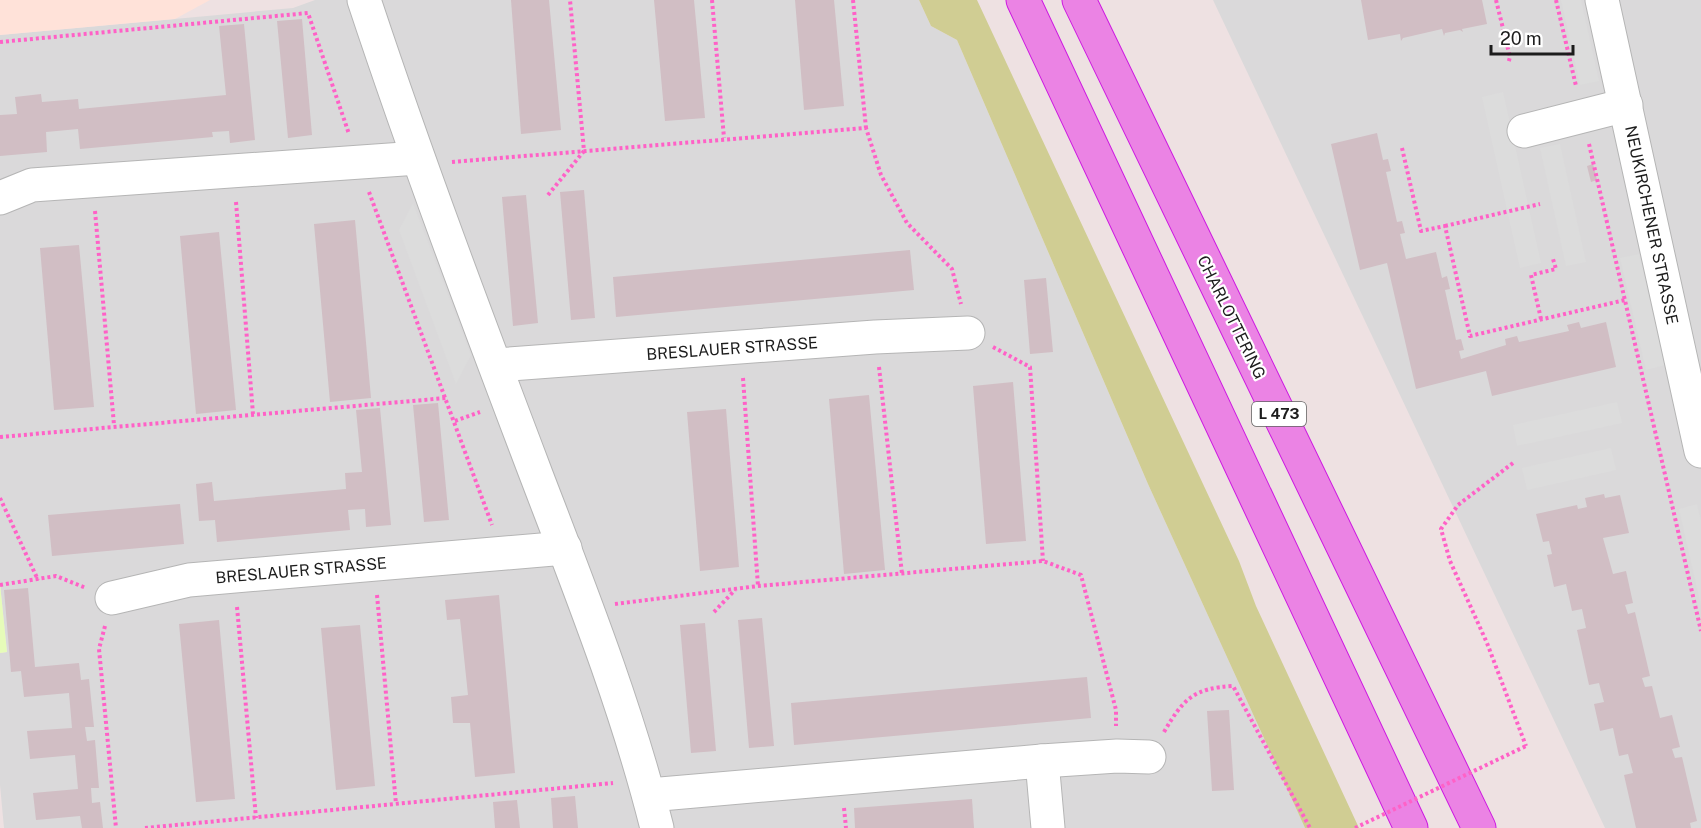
<svg xmlns="http://www.w3.org/2000/svg" width="1701" height="828" viewBox="0 0 1701 828" font-family="'Public Sans',sans-serif">
<style>
.residential{fill:#dad9da}
.education{fill:#ffe2d9}
.forest{fill:#d0cd93}
.park{fill:#e6fcb9}
.parking{fill:#dcdcdc}
.building{fill:#d1bec4}
.lines{fill:none;stroke-linecap:round;stroke-linejoin:round}
.minor-casing{stroke:#b5b5b5;stroke-width:35}
.highway-casing{stroke:#cd1ae0;stroke-width:35}
.path{stroke:#ff61c7;stroke-width:4;stroke-dasharray:3 3;stroke-linecap:butt}
.minor{stroke:#fff;stroke-width:33}
.highway{stroke:#eb83e4;stroke-width:33}
.path-bridge{stroke:#ff61c7;stroke-width:4;stroke-dasharray:3 3;stroke-linecap:butt}
.labels{text-anchor:middle;stroke-width:4.5;stroke-linejoin:round;paint-order:stroke}
.shield{fill:#fff;stroke:#606060;stroke-width:1.5}
.shield-label{font-size:15px;font-weight:bold;fill:#1c1c1c}
.street-label{font-size:16px;fill:#1c1c1c;stroke:#fff}
</style>
<rect width="100%" height="100%" fill="#eee1e2"/>
<!-- residential -->
<g class="residential">
<polygon points="315,0 919,0 931,26 957,40 1148,484 1305,828 4,828 0,785 0,653 7,652 0,584 0,35 293,8"/>
<polygon points="1213,0 1701,0 1701,828 1605,828"/>
</g>
<!-- education -->
<polygon class="education" points="0,0 210,0 175,19 0,35"/>
<!-- forest -->
<polygon class="forest" points="919,0 977,0 1239,561 1256,606 1359,828 1305,828 1148,484 957,40 931,26"/>
<!-- park -->
<polygon class="park" points="0,584 7,652 0,653"/>
<!-- parking -->
<g class="parking">
<polygon points="1561,0 1581,0 1599,81 1580,85"/>
<polygon points="1503,92 1541,263 1520,268 1482,97"/>
<polygon points="1560,144 1586,262 1566,266 1540,148"/>
<polygon points="413,203 471,355 456,384 399,230"/>
<polygon points="1639,254 1665,365 1646,370 1620,258"/>
<polygon points="1617,402 1622,423 1517,446 1513,425"/>
<polygon points="1611,448 1616,470 1527,490 1522,468"/>
<polygon points="1697,504 1701,521 1701,606 1679,509"/>
</g>
<!-- building -->
<g class="building">
<polygon points="511,0 549,0 561,130 521,134"/>
<polygon points="654,0 694,0 705,118 665,121"/>
<polygon points="795,0 834,0 844,106 804,110"/>
<polygon points="1361,0 1482,0 1487,24 1462,29 1463,32 1460,30 1445,33 1444,36 1442,29 1403,38 1401,41 1400,34 1368,40"/>
<polygon points="302,19 312,135 288,138 277,21"/>
<polygon points="244,24 255,140 230,143 229,131 212,132 213,137 80,149 78,129 46,132 47,152 0,156 0,115 17,114 15,97 41,94 42,102 78,99 79,109 226,95 219,26"/>
<polygon points="1377,133 1383,160 1388,159 1391,171 1386,172 1397,222 1402,221 1405,233 1400,234 1406,259 1436,252 1442,278 1447,276 1450,289 1445,290 1456,340 1461,339 1464,350 1459,351 1461,359 1506,345 1505,339 1517,336 1519,342 1569,331 1567,325 1579,322 1581,328 1606,322 1616,367 1492,396 1486,371 1416,389 1387,263 1360,270 1331,144"/>
<polygon points="1593,164 1597,180 1591,182 1587,166"/>
<polygon points="584,190 595,318 571,320 560,192"/>
<polygon points="526,195 538,323 513,326 502,197"/>
<polygon points="355,220 371,398 330,402 314,224"/>
<polygon points="219,232 236,410 196,414 180,236"/>
<polygon points="79,245 94,407 54,410 40,248"/>
<polygon points="910,250 914,290 616,317 613,277"/>
<polygon points="1046,278 1053,352 1030,354 1024,280"/>
<polygon points="1013,382 1026,541 986,544 973,386"/>
<polygon points="869,395 885,570 844,574 829,399"/>
<polygon points="438,403 449,520 424,522 413,405"/>
<polygon points="380,408 391,525 366,527 365,509 348,510 350,530 217,542 215,520 199,521 196,484 212,482 214,501 346,489 345,473 362,472 356,410"/>
<polygon points="726,409 739,567 700,571 687,412"/>
<polygon points="1604,494 1605,498 1620,495 1629,533 1603,538 1613,574 1626,571 1633,603 1625,605 1628,614 1635,612 1650,676 1642,678 1645,687 1652,686 1660,718 1672,715 1680,747 1672,749 1675,758 1682,757 1697,821 1690,823 1691,828 1636,828 1624,775 1633,773 1628,754 1619,756 1613,728 1600,731 1594,704 1604,702 1599,683 1589,685 1577,630 1586,628 1582,609 1572,611 1566,584 1554,587 1547,555 1552,554 1549,541 1543,542 1536,514 1577,505 1578,509 1587,507 1585,498"/>
<polygon points="180,504 184,544 52,556 48,515"/>
<polygon points="28,588 35,667 79,663 81,680 89,679 94,727 85,727 87,741 95,740 99,788 91,788 92,803 100,802 103,828 82,828 80,816 36,820 33,793 78,789 75,755 30,759 27,731 72,728 69,693 24,697 21,671 11,672 4,590"/>
<polygon points="499,595 515,773 475,777 470,723 453,723 451,697 468,695 460,619 447,620 445,600"/>
<polygon points="762,618 774,746 749,748 738,620"/>
<polygon points="219,620 235,799 196,802 179,624"/>
<polygon points="705,623 716,751 691,753 680,625"/>
<polygon points="360,625 375,786 336,790 321,628"/>
<polygon points="1087,677 1091,718 794,745 791,703"/>
<polygon points="1229,710 1234,790 1212,791 1207,711"/>
<polygon points="575,796 578,828 553,828 551,798"/>
<polygon points="972,799 974,828 855,828 854,808"/>
<polygon points="517,800 520,828 495,828 493,802"/>
</g>
<g class="lines">
<!-- minor casing -->
<g class="minor-casing">
<g id="minor">
<path d="M364,0c53,160 113,319 173,477 44,115 90,231 120,351"/>
<polyline points="1602,0 1701,451"/>
<polyline points="1524,131 1626,105"/>
<polyline points="0,198 32,185 418,158"/>
<polyline points="496,365 875,337 968,333"/>
<polyline points="112,598 189,580 565,548"/>
<polyline points="1042,761 1048,828"/>
<polyline points="649,795 1042,761 1117,756 1149,757"/>
</g>
</g>
<!-- highway casing -->
<g class="highway-casing">
<g id="highway">
<polyline points="1023,0 1411,828"/>
<polyline points="1079,0 1479,828"/>
</g>
</g>
<!-- path -->
<g class="path">
<polyline points="712,0 724,138"/>
<polyline points="853,0 866,128"/>
<polyline points="1496,0 1510,57 1508,64"/>
<polyline points="1556,0 1576,86"/>
<polyline points="0,42 308,13 349,134"/>
<polyline points="1589,144 1701,631"/>
<polyline points="1402,148 1421,231 1445,226 1470,336 1625,300"/>
<polyline points="452,162 866,128 881,175 907,223 952,269 961,304"/>
<polyline points="369,192 492,525"/>
<polyline points="548,195 584,151 570,0"/>
<polyline points="236,202 253,414"/>
<polyline points="95,211 114,425"/>
<polyline points="1445,226 1540,204"/>
<polyline points="1541,319 1531,275 1556,269 1553,259"/>
<polyline points="993,347 1030,367 1043,561"/>
<polyline points="879,367 902,574"/>
<polyline points="743,378 758,586"/>
<polyline points="455,421 480,412"/>
<polyline points="0,437 446,398"/>
<polyline points="1513,463 1458,505 1441,529 1450,561 1487,643 1526,746"/>
<polyline points="0,498 38,580"/>
<polyline points="0,585 56,576 86,588"/>
<polyline points="377,595 396,804"/>
<polyline points="615,604 758,586 1043,561 1081,575 1116,710 1116,726"/>
<polyline points="237,607 256,818"/>
<polyline points="714,612 735,590"/>
<polyline points="105,626 99,649 116,828"/>
<path d="M1164,732c19,-33 30,-44 69,-46l77,142"/>
<polyline points="844,808 846,828"/>
<polyline points="145,828 613,783"/>
</g>
<!-- minor -->
<use href="#minor" class="minor"/>
<!-- highway -->
<use href="#highway" class="highway"/>
<!-- path-bridge -->
<polyline class="path-bridge" points="1355,828 1526,746"/>
</g>
<g class="labels">
<!-- shield labels -->
<rect class="shield" x="1252" y="402" width="54" height="24" rx="4.5"/>
<g class="shield-label">
<text x="1279" y="419">L 473</text>
</g>
<!-- street labels -->
<g class="street-label">
<text transform="translate(1652 225) rotate(78)" y="6">NEUKIRCHENER STRASSE</text>
<text transform="translate(1232 317) rotate(64)" y="6">CHARLOTTERING</text>
<text transform="translate(732 348) rotate(-4)" y="6">BRESLAUER STRASSE</text>
<text transform="translate(301 570) rotate(-5)" y="6">BRESLAUER STRASSE</text>
</g>
</g>
<!-- scale -->
<path d="M1491 45v9h82v-9" fill="none" stroke="#1c1c1c" stroke-width="3"/>
<text x="1500" y="45" font-size="18" fill="#1c1c1c" stroke="#ffffff" stroke-width="4.5" paint-order="stroke">20 m</text>
</svg>
